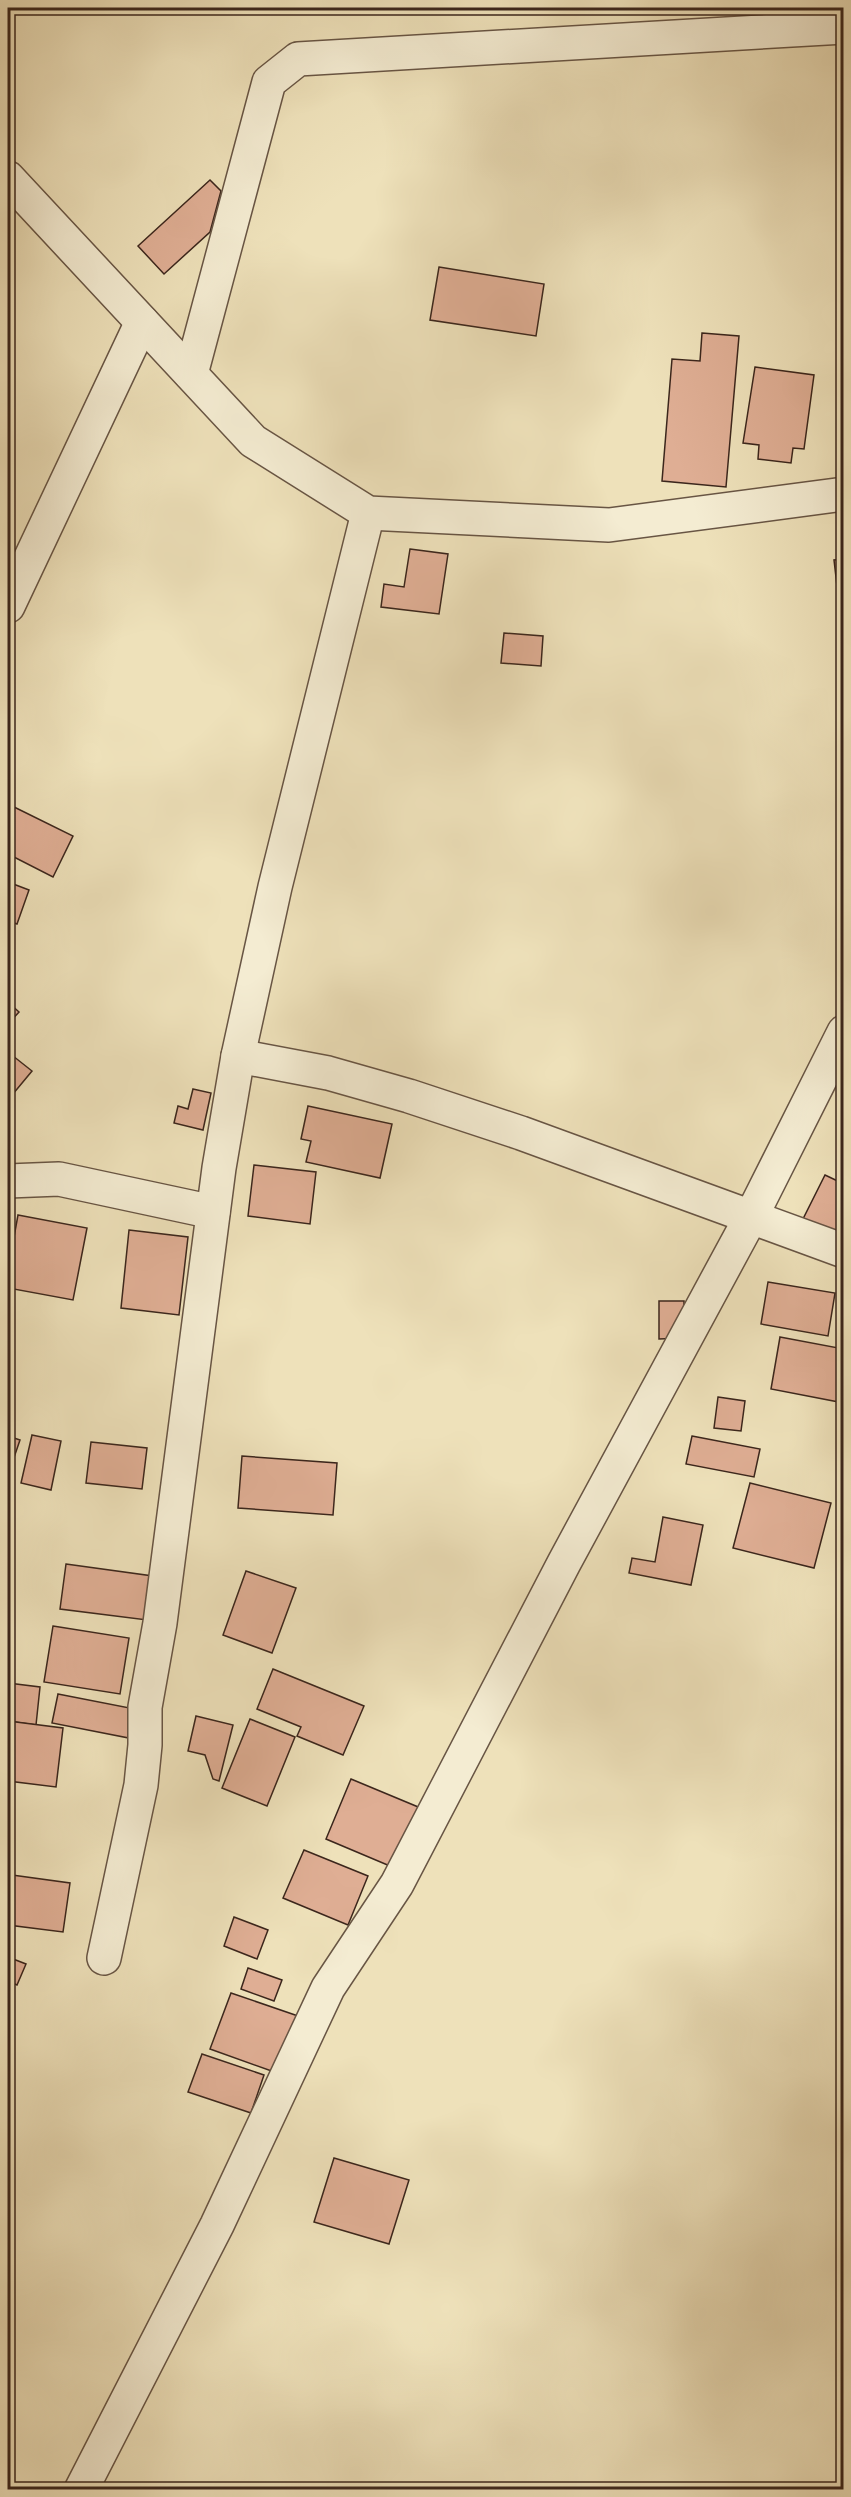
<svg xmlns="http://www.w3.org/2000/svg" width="851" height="2497" viewBox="0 0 851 2497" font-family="'IM FELL Double Pica',serif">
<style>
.building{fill:#dfae94;stroke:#3b261c;stroke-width:1.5}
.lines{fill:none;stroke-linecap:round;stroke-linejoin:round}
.street-casing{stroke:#685544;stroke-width:36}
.street{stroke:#f4ecd2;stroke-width:33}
</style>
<rect width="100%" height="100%" fill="#eee1ba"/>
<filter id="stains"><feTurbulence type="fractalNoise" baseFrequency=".00333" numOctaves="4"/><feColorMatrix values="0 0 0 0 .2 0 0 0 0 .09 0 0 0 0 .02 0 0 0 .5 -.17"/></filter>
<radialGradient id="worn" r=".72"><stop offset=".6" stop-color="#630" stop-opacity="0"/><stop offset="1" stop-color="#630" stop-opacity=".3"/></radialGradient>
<!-- building -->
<g class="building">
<polygon points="210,180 221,191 210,232 164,274 138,246"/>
<polygon points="439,267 544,284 536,336 430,320"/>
<polygon points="702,333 739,336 726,487 662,481 672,359 700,361"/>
<polygon points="755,367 814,375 804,449 793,448 791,463 758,459 759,445 743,443"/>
<polygon points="410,549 448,554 439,614 381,607 384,584 404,587"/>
<polygon points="844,559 844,612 840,612 834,560"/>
<polygon points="504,633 543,636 541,666 501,663"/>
<polygon points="8,804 73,836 53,877 8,854"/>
<polygon points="8,882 29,890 17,924 8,921"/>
<polygon points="8,1002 19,1012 8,1024"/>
<polygon points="8,1052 32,1071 8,1100"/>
<polygon points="193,1089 211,1093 203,1130 174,1123 178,1106 188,1109"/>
<polygon points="308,1106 392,1124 380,1178 306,1162 311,1141 301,1139"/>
<polygon points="254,1165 316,1172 310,1224 248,1216"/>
<polygon points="825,1175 844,1184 844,1241 802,1221"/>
<polygon points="18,1215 87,1228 73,1300 8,1288 8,1270"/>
<polygon points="129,1230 188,1237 179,1315 121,1308"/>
<polygon points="768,1282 835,1293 828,1336 761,1324"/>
<polygon points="659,1301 684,1301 684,1338 659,1339"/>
<polygon points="780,1337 844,1349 844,1403 771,1389"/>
<polygon points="718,1397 745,1401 741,1431 714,1428"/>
<polygon points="32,1435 61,1441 51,1490 21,1483"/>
<polygon points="8,1436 20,1440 8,1475"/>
<polygon points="692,1436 760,1449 754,1477 686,1464"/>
<polygon points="91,1442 147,1448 142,1489 86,1483"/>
<polygon points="242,1456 337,1463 333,1515 238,1508"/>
<polygon points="750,1483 831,1503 814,1568 733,1548"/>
<polygon points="663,1517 703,1525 691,1585 629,1573 632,1558 655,1562"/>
<polygon points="66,1564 160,1577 155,1621 60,1609"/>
<polygon points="246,1571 296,1588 272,1653 223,1635"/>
<polygon points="53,1626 129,1638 120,1694 44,1682"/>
<polygon points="273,1669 364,1706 343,1755 297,1736 301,1727 257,1709"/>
<polygon points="8,1683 40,1687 36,1725 8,1721"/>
<polygon points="58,1694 140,1710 134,1739 52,1723"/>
<polygon points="196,1716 233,1725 219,1781 213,1779 205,1755 188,1751"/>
<polygon points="250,1719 295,1737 267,1806 222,1788"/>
<polygon points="8,1721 63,1728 56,1787 8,1781"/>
<polygon points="351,1779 423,1809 397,1869 326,1839"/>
<polygon points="304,1850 368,1876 348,1925 283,1898"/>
<polygon points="12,1875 70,1883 63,1932 8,1925"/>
<polygon points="234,1917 268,1930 257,1959 224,1946"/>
<polygon points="8,1957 26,1964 17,1985 8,1981"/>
<polygon points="248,1968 282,1980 274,2001 241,1989"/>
<polygon points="231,1993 301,2017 280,2074 210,2049"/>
<polygon points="202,2054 264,2075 251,2113 188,2092"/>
<polygon points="334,2158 409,2180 389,2244 314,2222"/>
</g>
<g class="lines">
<!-- street casing -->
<g class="street-casing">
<g id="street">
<polyline points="8,178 253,441 368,513 609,525 844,494"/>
<polyline points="191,374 269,82 298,59 844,27"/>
<polyline points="8,606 142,322"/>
<polyline points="238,1056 328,1073 409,1096 521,1133 844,1251"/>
<polyline points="8,1181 59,1179 213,1212"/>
<polyline points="104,1958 141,1785 145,1745 145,1707 160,1623 219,1168 238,1056 275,887 368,513"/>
<polyline points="81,2490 217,2225 328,1988 397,1884 564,1563 751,1217 844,1032"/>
</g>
</g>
<!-- street -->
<use href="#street" class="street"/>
</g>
<!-- margin -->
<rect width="851" height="2497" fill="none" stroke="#eee1ba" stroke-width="30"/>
<rect x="9" y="9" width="833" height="2479" fill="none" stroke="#3b261c" stroke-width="3"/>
<rect x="15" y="15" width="821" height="2467" fill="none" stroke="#3b261c" stroke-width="1.5"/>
<rect width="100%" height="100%" filter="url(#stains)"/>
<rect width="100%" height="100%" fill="url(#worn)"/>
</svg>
